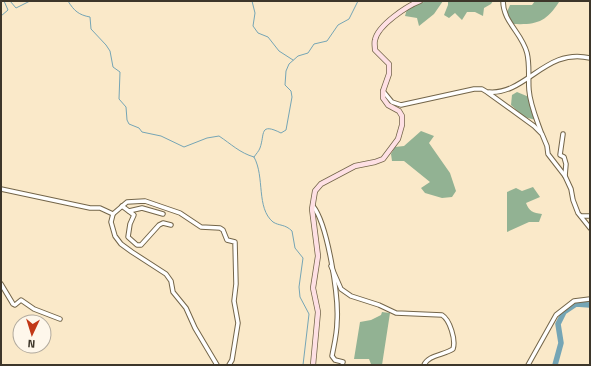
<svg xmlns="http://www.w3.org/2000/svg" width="591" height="366" viewBox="0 0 591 366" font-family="'Titillium Web',sans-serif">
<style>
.forest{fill:#92b293}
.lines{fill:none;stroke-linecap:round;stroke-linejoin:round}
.stream{stroke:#75a5b5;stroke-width:1}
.river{stroke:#75a5b5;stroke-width:5.5}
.street-casing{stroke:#736549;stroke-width:5.5}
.secondary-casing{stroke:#736549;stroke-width:6}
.street{stroke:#fff;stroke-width:3.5}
.secondary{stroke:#fee0e4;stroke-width:4.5}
</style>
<rect width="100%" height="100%" fill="#fae9c9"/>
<!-- forest -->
<g class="forest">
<polygon points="426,1 443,1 434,14 419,26 417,18 405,16 407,9"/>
<polygon points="448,1 493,1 491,4 484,8 483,16 475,12 467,12 462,20 455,13 449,18 444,15 448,5"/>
<path d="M535,1l24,1c-13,20 -22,23 -46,22l-6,-12 3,-7h22z"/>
<polygon points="517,92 529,97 536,120 524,117 511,105 512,95"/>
<polygon points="421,131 434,136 429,143 450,173 456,191 452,197 442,198 425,193 421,188 430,182 404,161 392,161 391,154 395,147 404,146"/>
<path d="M533,187l7,10 -14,6c3,8 7,10 16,11l-3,8h-10l-22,10v-40l9,-4 6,3z"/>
<polygon points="382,312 390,313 382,365 371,364 369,359 354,359 360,322 371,320 381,315"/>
</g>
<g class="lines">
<!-- stream -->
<g class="stream">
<polyline points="10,1 16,8 30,1"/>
<path d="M68,1c6,10 11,14 22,16l1,12 15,16 4,6 3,16 7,5 -1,27 7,8 1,13 2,4 10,4 3,4 19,4 23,11 23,-9 12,-2c12,8 21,17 35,21 11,20 2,51 19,65 6,4 12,2 19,9l3,17 8,10 -4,29 1,10 9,17 -6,51"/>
<polyline points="252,1 255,13 253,26 258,33 268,37 279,51 293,60"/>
<polyline points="1,16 8,10 4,1"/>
<path d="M254,157c2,-3 5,-6 6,-9 5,-14 -1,-26 21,-15l5,-3 6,-33 -1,-6 -6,-6 1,-14 3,-7 9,-8 10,-3 6,-9 13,-3 11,-16 11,-6 9,-18"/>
</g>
<!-- river -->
<polyline class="river" points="555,365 561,343 558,324 564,312 576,304 590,305"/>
<!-- street casing -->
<g class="street-casing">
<g id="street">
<path d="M503,1c0,21 19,32 24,52 3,12 1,25 2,37 1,14 7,28 12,42"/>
<polyline points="383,91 392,102 401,105 474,89 482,89 487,92 534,126 542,134 547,146 548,154 565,176 571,189 573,200 578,213 590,228"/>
<path d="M489,92c37,3 57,-45 101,-34"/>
<polyline points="563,134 560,155 564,157 566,164 565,176"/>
<polyline points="1,189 90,208 100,208 113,214"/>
<polyline points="122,206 134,215 130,224 128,237 137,245 141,245 159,225 163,223 171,225"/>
<path d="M313,206c15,19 26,92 24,116 0,12 -3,23 -5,34l3,4 8,2 -1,3"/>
<polyline points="129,211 142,208 163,214"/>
<polyline points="581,216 590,216"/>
<path d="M331,266l10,23 10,7 28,9 17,8 46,2c8,5 14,25 11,34 -9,6 -25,6 -29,16"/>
<polyline points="1,284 13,304 15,305 21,300 34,309 60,319"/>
<polyline points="217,365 195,328 186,308 173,292 171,281 166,274 132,252 121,244 115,236 111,222 113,214 127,202 145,201 180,213 201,227 220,228 223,230 227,240 235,242 236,284 234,301 238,323 232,360 229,365"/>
<polyline points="528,365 556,315 574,301 590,299"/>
</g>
</g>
<!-- secondary casing -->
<g class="secondary-casing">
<path id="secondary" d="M313,365l5,-53 -5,-24 5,-32 -6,-47 3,-18 6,-7 34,-18 20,-4 8,-3 15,-20 4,-14v-9l-3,-5 -11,-6 -5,-7v-7l6,-17v-10l-14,-14c0,-3 -1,-7 0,-10 3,-15 32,-34 45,-39"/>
</g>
<!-- street -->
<use href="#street" class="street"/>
<!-- secondary -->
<use href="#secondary" class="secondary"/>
</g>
<!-- border -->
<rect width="591" height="366" fill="none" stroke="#3d362a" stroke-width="4"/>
<!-- north arrow -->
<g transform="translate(32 334) rotate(184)"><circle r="19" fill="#fef7eb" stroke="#b1aa9e"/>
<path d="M0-3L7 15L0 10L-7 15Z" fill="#c23817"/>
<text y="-6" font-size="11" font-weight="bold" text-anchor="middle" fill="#3d362a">N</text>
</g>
</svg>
